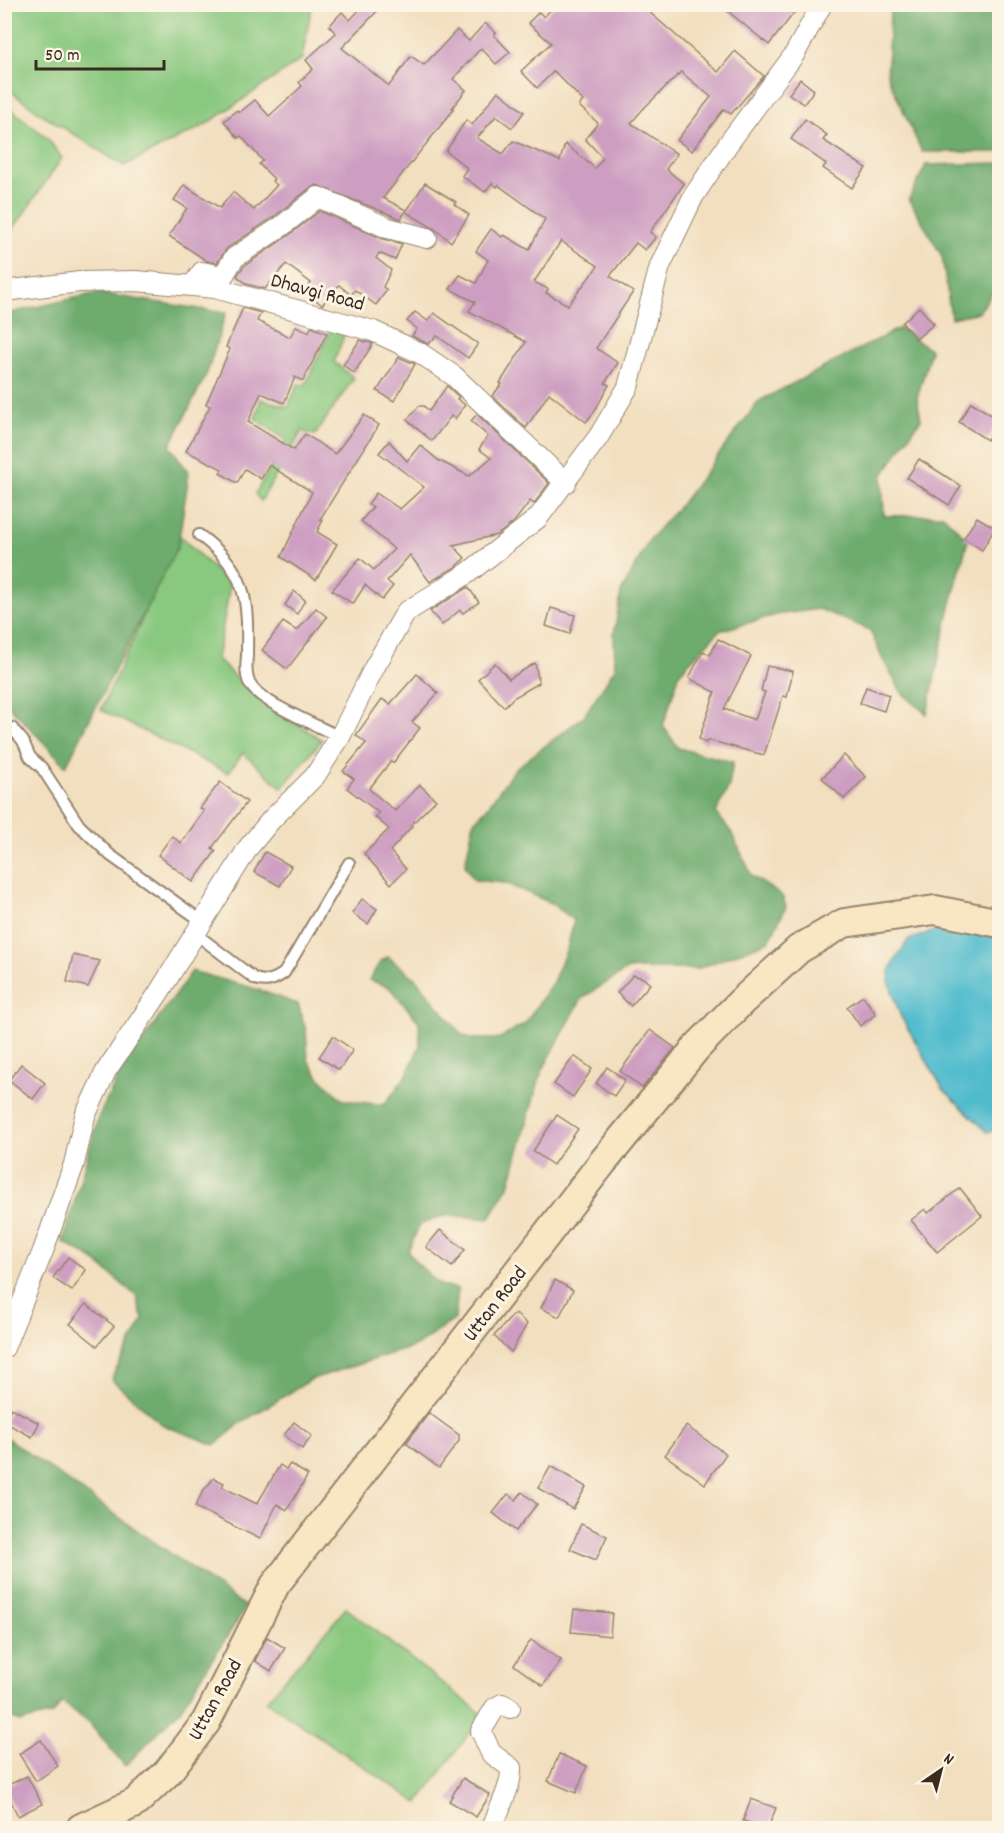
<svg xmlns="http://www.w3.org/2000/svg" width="1004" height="1833" viewBox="0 0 1004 1833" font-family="Dekko,sans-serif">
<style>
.green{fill:#89c87f;stroke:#62794e;stroke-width:1.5}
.forest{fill:#6eac6e;stroke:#546b46;stroke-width:1.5}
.water{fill:#50bbcd;stroke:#467276;stroke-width:1.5}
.building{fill:#cd9ec1;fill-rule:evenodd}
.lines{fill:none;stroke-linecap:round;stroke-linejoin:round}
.lane-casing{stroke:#96846e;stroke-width:14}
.street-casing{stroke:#96846e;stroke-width:22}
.secondary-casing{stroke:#96846e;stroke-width:32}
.lane{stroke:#fff;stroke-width:10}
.street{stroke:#fff;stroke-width:20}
.secondary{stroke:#f9e7c3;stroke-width:28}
.labels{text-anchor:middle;stroke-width:6;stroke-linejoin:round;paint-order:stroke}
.street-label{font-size:21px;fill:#3b2a1e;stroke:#fcf5e5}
</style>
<rect width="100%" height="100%" fill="#fcf5e5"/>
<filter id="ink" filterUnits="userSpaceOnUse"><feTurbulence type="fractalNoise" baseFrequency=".0167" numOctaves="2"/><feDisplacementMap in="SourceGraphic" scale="12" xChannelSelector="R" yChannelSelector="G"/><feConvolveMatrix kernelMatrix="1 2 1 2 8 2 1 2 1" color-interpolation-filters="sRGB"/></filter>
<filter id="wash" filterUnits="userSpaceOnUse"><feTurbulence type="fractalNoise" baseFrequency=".008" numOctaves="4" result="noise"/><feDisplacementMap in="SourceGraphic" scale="24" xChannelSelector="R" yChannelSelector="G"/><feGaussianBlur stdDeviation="1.35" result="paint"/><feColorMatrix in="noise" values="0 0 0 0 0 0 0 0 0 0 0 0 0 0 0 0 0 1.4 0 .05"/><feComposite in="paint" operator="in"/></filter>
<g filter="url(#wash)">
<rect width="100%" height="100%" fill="#f2dfbf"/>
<!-- green -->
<g class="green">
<polygon points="4,5 5,4 312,5 302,59 205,125 124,166 43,115 5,87"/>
<polygon points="5,104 48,139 62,158 5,241"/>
<polygon points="332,327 345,333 334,362 354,378 315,435 302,431 261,501 255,494 286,440 255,419 261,399 288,407 298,384 305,385"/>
<polygon points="180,536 230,585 217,659 251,693 322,740 282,788 243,753 228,773 101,710"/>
<polygon points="346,1608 483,1715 418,1803 266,1701"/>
</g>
<!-- forest -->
<g class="forest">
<polygon points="895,4 999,5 999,152 922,152 887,75 890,12"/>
<polygon points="999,163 999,283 979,312 951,318 942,256 909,199 926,165"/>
<polygon points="97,293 226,313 207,373 170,446 189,473 178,546 66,766 5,702 5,314"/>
<polygon points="900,328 931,350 917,398 921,419 882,476 884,516 943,515 968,540 949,611 927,714 902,693 882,658 870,630 819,609 776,615 719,631 680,672 663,726 678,748 733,762 729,786 716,813 731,832 752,876 782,896 786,907 769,941 697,969 628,969 582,998 541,1073 509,1186 489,1219 446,1215 420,1224 408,1251 416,1262 440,1285 458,1289 455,1319 416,1346 312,1379 242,1422 215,1445 163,1425 111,1379 143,1320 136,1296 94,1260 63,1242 98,1118 120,1073 192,971 256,989 298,1004 306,1030 308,1060 319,1077 343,1100 384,1105 406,1076 420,1045 419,1022 389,987 369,980 380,962 388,957 415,978 462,1035 473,1039 498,1039 525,1024 553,982 568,946 574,920 549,902 505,883 474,880 465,865 474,821 486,809 515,769 584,716 615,668 614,634 621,592 650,539 683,502 759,401"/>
<polygon points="4,1436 246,1607 180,1710 125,1766 89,1723 62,1702 53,1714 20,1722 5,1715"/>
</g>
<!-- water -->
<polygon class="water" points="937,930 999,937 999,1130 987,1132 943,1089 900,1015 889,982 891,967 908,940"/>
<g id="blocks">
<!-- building -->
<g class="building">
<polygon points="365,4 384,4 342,48 389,86 411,56 424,65 457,30 469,41 485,23 496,33 494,35 510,52 496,64 481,48 453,79 466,90 452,108 454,109 383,198 406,210 401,219 317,185 310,188 275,216 227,248 217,263 207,261 169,236 187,208 174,200 184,185 220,208 233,192 254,210 277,185 272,181 274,179 259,164 263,161 241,136 238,138 224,121 237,110 239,113 255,100 269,116 302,86 299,82 313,69 306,60 336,33 329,26 342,12 350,20"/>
<path d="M556,4h84l78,68 17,-21 29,25 -33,38 -7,-5 -32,42 -15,-11 34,-43 -30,-25 -37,36 -13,15 46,31 -11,15 18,15 -34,48 6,5 -11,13 -9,-7 -26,33 23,16 -37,56 22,15 -13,20 4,2 -15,27 -8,10 -37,-29 -23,35 -34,-32 10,-12 -2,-1 26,-41 -57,-31 6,-9 -25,-13 10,-14 16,8 12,-23 -12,-9 15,-22 11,8 2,-2 25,15 16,-31 -47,-34 -1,2 -5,-4 -7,9 -23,-16 5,-8 -21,-17 20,-31 6,5 26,-34 26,21 -12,16 -16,-12 -19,22 26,16 10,-13 47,20 5,-17 30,24 8,-10 -18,-19 13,-16 -19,-17 4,-5 -29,-30 -17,17 -16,-17 30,-28 -23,-20 11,-11 5,5zM561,241l37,25 -30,39 -22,-12 2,-4 -14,-7z"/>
<polygon points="719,4 801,4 769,45"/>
<polygon points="800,79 814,90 804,104 789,94"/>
<polygon points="805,119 827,135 823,140 866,168 852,188 823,168 826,164 791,139"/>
<polygon points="425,183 456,202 454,204 469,215 451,242 435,229 406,212"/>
<polygon points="320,211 383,239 402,244 395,260 379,253 376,258 391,270 383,287 387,290 376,305 355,290 351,295 339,285 322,305 305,291 311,283 286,264 265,289 247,284 237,276 243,267 289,235"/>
<polygon points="919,307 934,324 916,339 902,323"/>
<polygon points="243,308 261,313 257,321 290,337 296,326 309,332 311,327 327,333 303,381 295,377 284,403 261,393 248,422 294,450 305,434 335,454 364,415 379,425 320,519 323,520 317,532 337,544 316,580 281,557 312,492 269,465 261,479 245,469 237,483 220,473 222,469 186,451 210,406 206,404 230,349 226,347"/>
<polygon points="415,312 428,321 434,313 478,344 468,358 437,336 428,344 412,336 417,329 407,321"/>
<polygon points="360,340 373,344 354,373 343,365"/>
<polygon points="399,357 415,364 394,401 377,391"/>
<polygon points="447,386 459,397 457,399 465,405 455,419 451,416 432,441 407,420 419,406 424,406 429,411"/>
<polygon points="971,402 999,420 987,440 959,422"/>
<polygon points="477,414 549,483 534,504 530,501 514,522 497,535 453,545 465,558 454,568 430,582 410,555 387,581 393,586 382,600 365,585 353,604 332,590 360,558 374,570 394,549 361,521 373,507 368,504 376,493 400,509 424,487 379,453 389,441 407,461 420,445 438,460 469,476 491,458 479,449 488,436 471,421"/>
<polygon points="919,459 961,486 949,505 907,478"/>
<polygon points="977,517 995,528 982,550 964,538"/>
<polygon points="468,587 479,602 463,613 460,610 442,625 430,611"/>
<polygon points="294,591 305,600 297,614 285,605"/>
<polygon points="316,608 327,617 287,669 262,650 283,622 297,631"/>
<polygon points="551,608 575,615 570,634 546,626"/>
<polygon points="718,639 751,656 724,709 755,720 765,692 761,691 767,666 793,671 787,697 783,696 764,755 708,740 706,743 699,739 715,692 689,678 703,651 710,655"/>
<polygon points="495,663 509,679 535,663 539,683 513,698 504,707 478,679"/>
<polygon points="417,674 438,693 412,722 420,728 393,763 391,761 369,789 395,811 420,785 436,800 411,825 412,826 390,851 406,869 391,884 364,854 389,829 375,817 379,813 347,788 354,779 343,771 366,743 356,735 382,699 390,704"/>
<polygon points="866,687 889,695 884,711 860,703"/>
<polygon points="844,755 866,777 844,799 822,778"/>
<polygon points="220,782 247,802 212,848 216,851 193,882 158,855 172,836 181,843 204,811 200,808"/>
<polygon points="265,852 291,866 280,886 254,872"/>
<polygon points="362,899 377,909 368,924 352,913"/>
<polygon points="73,955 100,961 88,987 67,982"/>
<polygon points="633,975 643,978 650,984 631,1006 617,993"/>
<polygon points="863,996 876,1014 860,1026 847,1007"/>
<polygon points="650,1030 675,1048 642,1088 620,1071"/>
<polygon points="333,1036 353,1050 339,1070 319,1057"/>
<polygon points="574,1056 592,1069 573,1097 554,1084"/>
<polygon points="21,1064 45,1083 33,1099 9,1080"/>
<polygon points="607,1067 625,1080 614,1096 596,1083"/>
<polygon points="557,1115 578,1129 553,1165 533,1151"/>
<polygon points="960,1188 982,1216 937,1252 911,1220 925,1209 928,1213"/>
<polygon points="440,1230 465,1250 452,1267 426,1247"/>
<polygon points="68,1257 86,1270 72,1291 53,1278"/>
<polygon points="555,1280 573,1290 559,1317 541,1308"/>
<polygon points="86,1304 114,1326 97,1346 70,1324"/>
<polygon points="515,1313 527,1324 511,1352 494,1336"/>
<polygon points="11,1408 39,1423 32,1437 4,1422"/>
<polygon points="429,1413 459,1435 459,1441 439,1468 406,1443"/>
<polygon points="294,1422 312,1436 302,1449 284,1435"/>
<polygon points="686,1426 726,1454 705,1484 665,1455"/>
<polygon points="290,1464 308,1475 287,1510 277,1504 260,1539 195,1507 203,1491 214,1478 224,1483 222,1487 257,1504 280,1465 286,1469"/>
<polygon points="551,1466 586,1487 573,1509 538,1488"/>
<polygon points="522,1492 537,1504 516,1531 493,1513 508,1494 516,1500"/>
<polygon points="581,1524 607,1536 596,1560 570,1549"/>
<polygon points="574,1609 612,1613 610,1636 571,1632"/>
<polygon points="267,1637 285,1648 271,1671 255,1661"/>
<polygon points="531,1640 561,1660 543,1686 514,1665"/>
<polygon points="41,1740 58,1766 36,1781 19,1754"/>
<polygon points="559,1754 587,1766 576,1793 548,1781"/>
<polygon points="27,1776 42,1804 18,1816 4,1787"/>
<polygon points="463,1778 490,1795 476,1817 449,1801"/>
<polygon points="751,1799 776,1808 768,1828 743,1821"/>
</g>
</g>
</g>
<g filter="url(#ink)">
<use href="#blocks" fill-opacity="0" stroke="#96846e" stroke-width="1.5"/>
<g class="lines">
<!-- lane casing -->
<g class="lane-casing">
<g id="lane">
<path d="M199,535c49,36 49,64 48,121 -1,10 -2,23 5,31 11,16 68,40 88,50"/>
<polyline points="4,727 12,728 23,741 30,757 42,768 79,825 110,855 203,922"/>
<path d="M196,934l59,45c12,4 19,1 29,-6l65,-110"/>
</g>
</g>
<!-- street casing -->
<g class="street-casing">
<g id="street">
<polyline points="192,286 202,272 223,276 234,258 282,226 318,197 388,228 427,238"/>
<polyline points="4,291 80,282 136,281 215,288 373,331 420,353 454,376 566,483"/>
<polyline points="4,1348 43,1251 74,1164 85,1116 106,1071 158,994 248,848 271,820 315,776 340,737 374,668 406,612 468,573 538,518 599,436 628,387 660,266 693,197 728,144 794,55 822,4"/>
<path d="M492,1828c6,-18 20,-42 19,-60l-20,-15 -10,-22 14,-23 7,-4 8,4"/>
</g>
</g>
<!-- secondary casing -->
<g class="secondary-casing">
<polyline id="secondary" points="81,1828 135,1803 167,1773 206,1722 275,1585 602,1163 697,1047 741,1002 799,949 844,923 935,910 1000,923"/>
</g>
<!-- lane -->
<use href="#lane" class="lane"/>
<!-- street -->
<use href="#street" class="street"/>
<!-- secondary -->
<use href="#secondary" class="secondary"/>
</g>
</g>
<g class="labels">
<!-- street labels -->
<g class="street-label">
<text transform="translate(318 291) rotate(15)" y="7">Dhavgi Road</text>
<text transform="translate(494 1303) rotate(-52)" y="7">Uttan Road</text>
<text transform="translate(214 1699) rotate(-61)" y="7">Uttan Road</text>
</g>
</g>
<!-- margin -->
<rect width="1004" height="1833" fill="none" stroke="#fcf5e5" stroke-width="24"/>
<!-- north arrow -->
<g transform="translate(941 1770) rotate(35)" stroke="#fcf5e5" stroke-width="4.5" paint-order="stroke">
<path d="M0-4.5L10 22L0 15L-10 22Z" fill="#3b2a1e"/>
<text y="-9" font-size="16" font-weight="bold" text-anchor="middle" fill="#3b2a1e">N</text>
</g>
<!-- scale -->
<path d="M36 60v9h128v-9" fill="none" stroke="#3b2a1e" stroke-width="3"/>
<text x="45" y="60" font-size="18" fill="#3b2a1e" stroke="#fcf5e5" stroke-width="4.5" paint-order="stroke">50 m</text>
</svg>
